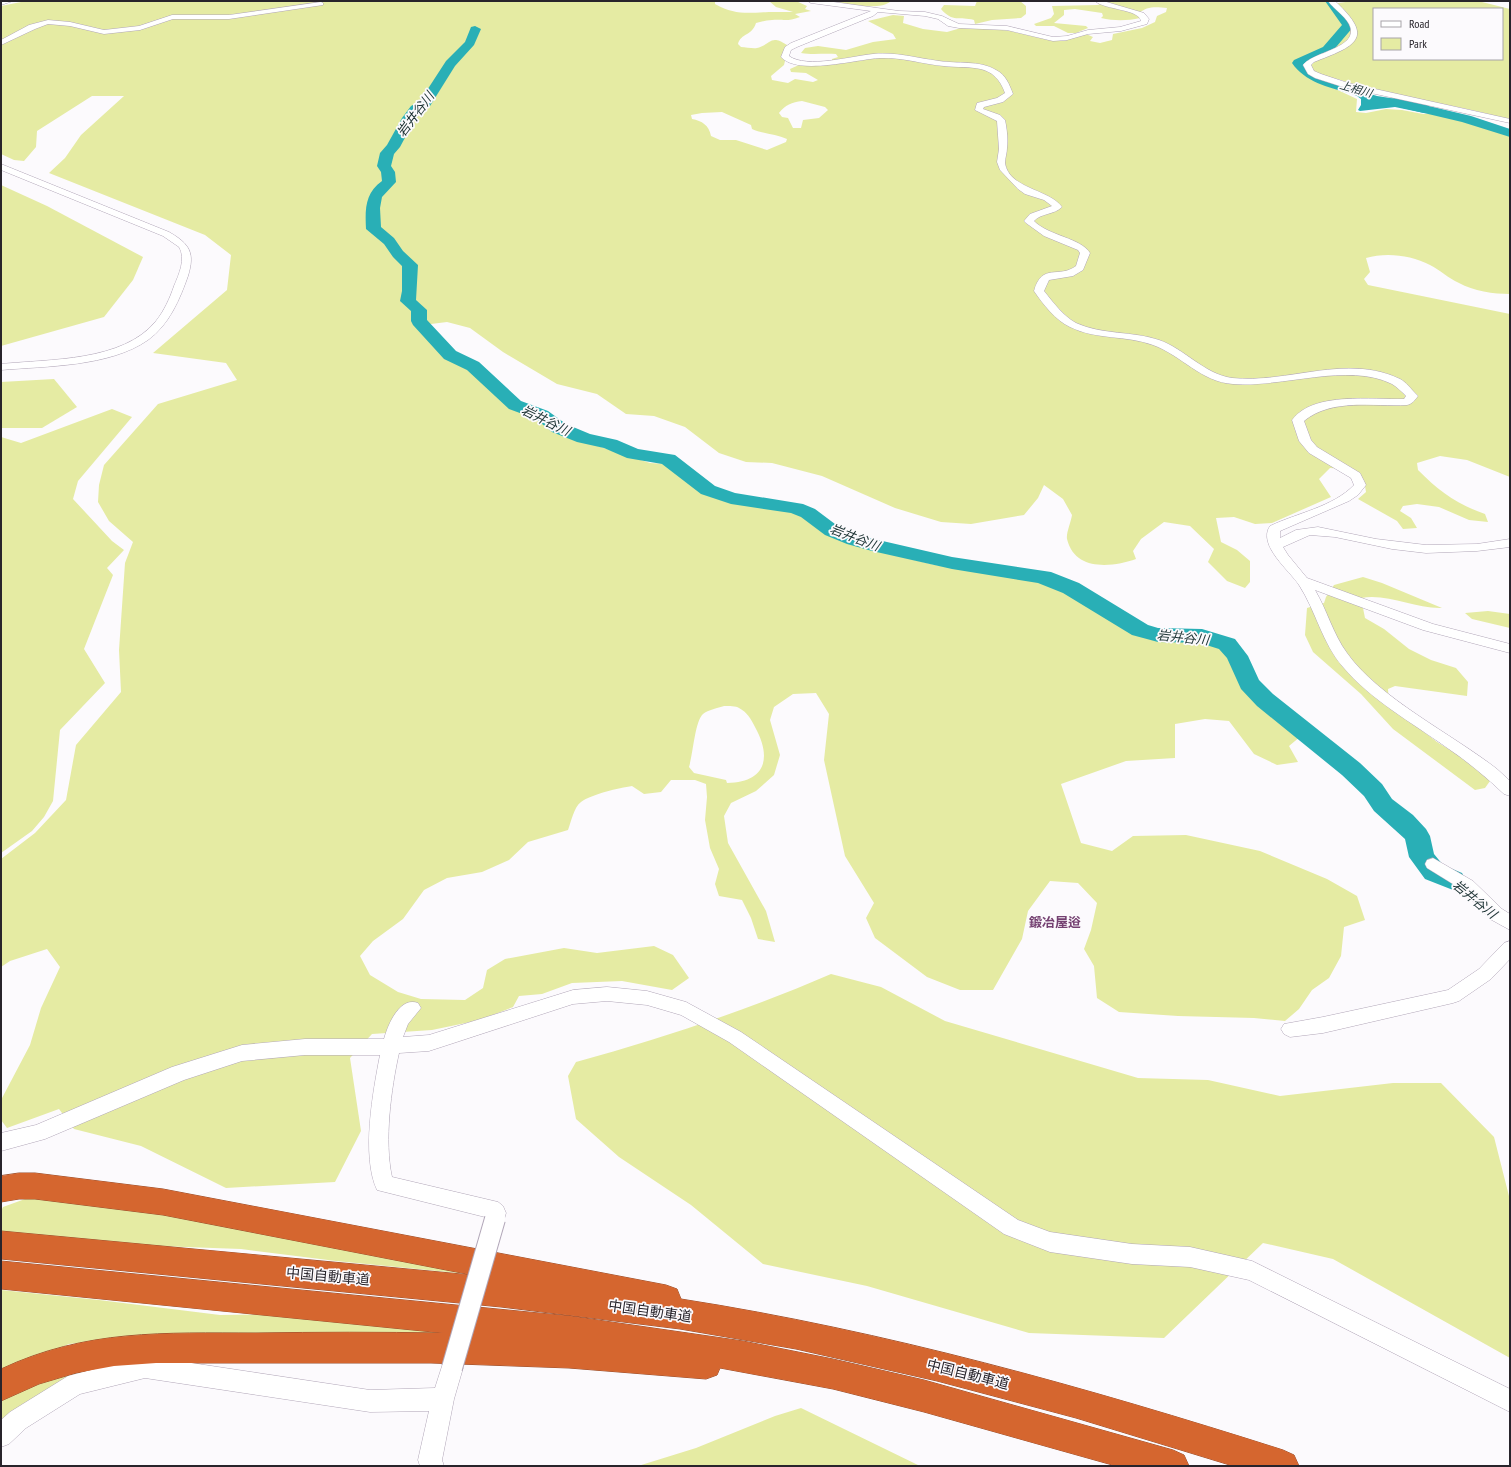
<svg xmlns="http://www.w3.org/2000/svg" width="1511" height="1467" viewBox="0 0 1511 1467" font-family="'PT Sans Narrow','Noto Sans JP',sans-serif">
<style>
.green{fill:#e5eba3;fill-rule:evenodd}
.water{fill:#29afb6}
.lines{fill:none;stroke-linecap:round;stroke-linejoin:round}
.river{fill:#29afb6;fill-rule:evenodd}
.minor-casing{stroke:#b1a6b8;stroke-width:1}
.highway-casing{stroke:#984f2e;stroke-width:1}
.minor{fill:#fff;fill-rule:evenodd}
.highway{fill:#d5662f;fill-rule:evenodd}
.minor-bridge-casing{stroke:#b1a6b8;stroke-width:22;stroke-linecap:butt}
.minor-bridge{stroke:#fff;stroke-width:20}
.labels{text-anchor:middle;stroke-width:3.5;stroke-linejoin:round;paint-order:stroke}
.far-water-label{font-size:11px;font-style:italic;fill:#1c3233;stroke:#fcfafd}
.water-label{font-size:13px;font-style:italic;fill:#1c3233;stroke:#fcfafd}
.neighbourhood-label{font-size:13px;font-weight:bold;fill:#744071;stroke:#fcfafd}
.near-street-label{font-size:14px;fill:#28242b;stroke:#fcfafd}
</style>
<rect width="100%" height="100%" fill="#fcfafd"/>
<!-- green -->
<g class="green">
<path d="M26,1h689v3c20,11 31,9 54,8 8,0 16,0 24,0l-17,-5 -7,-6h27l11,5 -2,3 6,2 -16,3 5,3c-13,5 -16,2 -28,3 -6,0 -11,2 -16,3 -4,13 -15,10 -18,21l3,3c5,0 12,2 16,1 15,-4 13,-14 30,-3l-5,10 3,6 -1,4 -13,11 1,4 16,3 7,-4 18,3 5,-2 -12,-7 -15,-1 -1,-3 11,-5 31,-1v-4l6,-2 -2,-3c-12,-1 -23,1 -35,-1l4,-5 13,-2 28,4 27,-8 23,-3 -3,-5 -25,-13 25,-6 11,1 -1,7 20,6 24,3 14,-4h24l26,3 37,9 16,1 22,-7 7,3 -3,4 10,2 12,-3 1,-6 29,-6 13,-6 2,-6 9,-4 1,-4c-12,-1 -20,-2 -29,6l2,4c-13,3 -26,3 -39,0l2,-2 -1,-3 -27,-4 -11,1v5l-10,8 32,3 2,2 -12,5h-8l-14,-7h-18l-2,-2 17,-6 3,-4 -2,-8 46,-1 7,-4h225l8,2 15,-2h125l32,8v111c-45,-14 -92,-19 -138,-30 -19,-4 -41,-17 -60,-12l45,21 -1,13 10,1 20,-4 16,1 21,4 12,-1 41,10 34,11v160c-16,0 -37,-3 -51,-11 -11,-5 -19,-13 -29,-18 -19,-10 -44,-13 -64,-7l4,14 -6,7 4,6 142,29v163l-43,-17 -27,-4 -23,7 1,7c21,21 38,34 67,44l3,8 -19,-2 -30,-13 -22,-3 -14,2 -3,5 11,7 6,10 -14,1 -6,-8 -39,-22 8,-7 -2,-12 -17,-11 -17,-1 -11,11 12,18 -59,26 -17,1 -21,-7 -18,1 5,24 16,8 13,11v21l-5,6 -18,-7 -19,-19 6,-13 -24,-23 -26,-4 -23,17 -8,12 3,8c-23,8 -61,13 -69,-20 -1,-6 4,-17 5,-24l-9,-16 -19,-14 -6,13 -14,17 -53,9 -30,-2 -46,-14 -73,-32 -50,-13 -26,-1 -27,-9 -34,-26 -31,-11 -28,-2 -29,-20 -40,-10 -54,-32 -33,-24 -23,-6 -16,2 -5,7 20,25 22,11 18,12 22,25 33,16 20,14 89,29 15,1 40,29 29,9 51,7 20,6 27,21 50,16 53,13 101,14 27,10 43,29 46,21h40l31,8 12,12 10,27 56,50 -12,10 9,16 -21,3 -23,-11 -25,-33 -24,-2 -30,5v34l-49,3 -65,23 20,59 31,8 21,-15 53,-1 74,16 67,28 30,17 8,24 -21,7 -3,29 -12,22 -17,12 -13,19 -14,12 -31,-3 -76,-2 -59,-4 -22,-14 -3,-32 -10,-17 7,-19 6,-27 -19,-20 -28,-2 -22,30 -6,28 -29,51h-33l-33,-13 -52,-39 -9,-20 8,-15 -29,-47 -21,-96 5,-46 -13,-21 -23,1 -19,13 -4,13 10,35 -6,20 -18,16 -25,12 -7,13 4,27 38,68 9,31 -17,-3 -7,-21 -9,-18 -23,-4 -4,-12 4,-15 -9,-21 -5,-28 2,-23 -1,-13 -11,-4h-24l-10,12 -17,2 -12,-8c-13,2 -40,8 -51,16 -7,5 -10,20 -13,28l-40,12 -19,18 -27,12 -35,6 -23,12 -21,29 -30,22 -13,15 10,19 28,17 23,7 44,1 18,-12 4,-18 18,-11 59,-11 33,5 57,-7 19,9 16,23 -17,12 -50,-9 -50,2 -30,11 -23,2 -6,11 -33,13 -48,10 -60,4 -22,24 11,73 -26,51 -109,6 -85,-42 -67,-17 -15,-20 -52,19 -6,-8v-20l29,-55 11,-37 19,-41 -13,-18 -37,12 -9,6v-108l34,-26 31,-33 10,-55 45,-53 -2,-42 6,-87 8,-21 -24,-21 -11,-19 1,-17 5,-20 54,-61 79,-24 -11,-17 -73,-10 74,-63 4,-35 -26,-20 -156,-62 16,-15 16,-23 43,-39h-32l-55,35 -1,16 -12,14 -10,-1 -13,-6v-148zM1374,9h128v50h-128zM802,101l23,6 3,3 -9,8 -16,2 -2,8h-8l-5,-10 -6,-1 -3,-4c6,-8 13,-11 23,-12zM722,112l29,13 1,4c11,5 24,5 35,10l-1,3 -19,8 -31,-10h-16l-9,-4c-2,-11 -9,-15 -19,-17l-1,-4 11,-2zM724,706c5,0 12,0 15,2 8,4 12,11 16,19 17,31 11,55 -28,56l-1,-3 -32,-7 -5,-6c4,-13 6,-46 14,-53 5,-4 15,-6 21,-8z"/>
<path d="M830,1h61c-12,11 -46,2 -61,0z"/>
<path d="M977,1h43l6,5v8l-5,4 -29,2 -17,4 -1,-4c-15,-4 -21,3 -33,-11l3,-4 31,1z"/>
<polygon points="1,185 47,206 143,257 133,280 104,317 1,346"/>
<polygon points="54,379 77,407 42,428 1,428 1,382"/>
<polygon points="112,409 132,417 78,481 73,499 112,541 124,550 107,568 113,575 84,649 105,683 60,730 53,801 44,817 32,831 1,853 1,437 21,443"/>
<path d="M1363,577l19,6 60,25c-27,1 -54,-15 -81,-10l4,20 19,11 25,20 22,11 25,8 12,14 -1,14 -72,-10 -7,3 1,15 48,38 46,28 7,11 -5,7 -10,2 -82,-61 -32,-35 -48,-42 -8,-17 2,-27 17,-5 2,-6 8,-12z"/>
<polygon points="1488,611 1510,614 1510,628 1472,619 1465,613"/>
<path d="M831,974l50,13 64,34 193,57 70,2 72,16 113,-13h48l53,54 16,63v158l-177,-99 -70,-16 -99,95 -135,-5 -162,-47 -104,-22 -72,-59 -72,-48 -43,-38 -8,-43 8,-14c87,-24 172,-52 255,-88z"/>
<polygon points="42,1196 88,1199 468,1274 336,1261 241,1249 130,1245 1,1233 1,1211 3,1207 25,1199"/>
<polygon points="1,1290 99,1300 220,1315 284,1314 423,1329 447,1335 118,1339 69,1344 1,1373"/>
<polygon points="98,1361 93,1373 1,1429 1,1396"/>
<polygon points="801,1408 920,1466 638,1466 696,1448 775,1416"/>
</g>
<!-- water -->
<polygon class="water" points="1321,79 1377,96 1429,104 1424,113 1395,107 1360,111 1358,110 1361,105 1361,99 1357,96 1316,80"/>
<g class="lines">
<!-- river -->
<g class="river">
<path d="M1325,1h12l-1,2 12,13 6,10 -23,27 -26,11c13,14 31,18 48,22l2,3 -2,3 -4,1c-21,-6 -44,-11 -57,-30l2,-3 29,-13 19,-22z"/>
<path d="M475,26l6,3 -7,16 -19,21 -25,40 -9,6 -6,7 -15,28 -6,7 -3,12 4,6 1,10 -14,15 -2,11 1,19 13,11 9,13 15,14 -2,35 11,10v10l29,31 23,11 42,39 27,10 18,13 24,10 27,6 21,9 37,6 40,31 20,7 68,11 12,5 24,18 22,9 91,21 99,15 28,11 69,42 10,3 44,1 33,10 13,17 11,24 14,14 87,69 22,21 10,15 21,16 13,14 4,7 4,18 9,11 19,8 4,7 -4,7 -9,3 -28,-11 -16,-22 -4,-18 -31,-28 -10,-15 -22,-21 -85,-69 -16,-17 -14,-31 -8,-9 -19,-6 -42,-1 -26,-7 -69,-42 -25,-10 -86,-14 -80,-18 -25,-7 -22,-9 -24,-18 -10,-4 -60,-9 -30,-10 -39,-30 -35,-6 -23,-10 -27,-6 -25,-10 -16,-13 -27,-10 -42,-39 -23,-11 -31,-34 -2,-4v-10l-11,-10 2,-10v-25l-9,-9 -9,-13 -18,-15c-1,-20 -1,-36 16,-48l-1,-9 -4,-6 3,-13 7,-8 15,-27 9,-12 9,-5 26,-40 19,-19 6,-15z"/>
<polygon points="1395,98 1471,116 1510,129 1510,137 1462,122 1390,105 1389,102 1390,99"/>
</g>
<!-- minor casing -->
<g class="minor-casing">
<g id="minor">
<polygon points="1,1 13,1 1,5"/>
<path d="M808,1h18l73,10 26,1 17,4 17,8 48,2 46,11 14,-1 21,-6 32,-3 21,-6c-2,-12 -36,-11 -46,-20h8l41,12 5,6 -2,5 -26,7 -33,3 -21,6 -14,1 -46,-11 -48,-2 -11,-2 -10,-7 -13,-3 -47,-4 -5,4 -76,31 -6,3 -2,6c18,13 63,0 84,-2 26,-2 42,4 66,7 18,3 41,-1 57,9 10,5 13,14 17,24l-10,8 -19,5 -1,2 17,6 5,5c2,9 3,19 2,28 0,5 -2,10 -2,15 4,26 44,26 57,44 -8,8 -21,6 -28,14 15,15 47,17 56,32l-7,17 -10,6 -24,4 -5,11c9,11 19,25 32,32 26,12 57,8 83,17 26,9 45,34 73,38 55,6 115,-25 168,1 6,3 11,10 16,15l2,2c-3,4 -6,8 -11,9 -34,2 -75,-7 -103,16l7,19 6,7 43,26 6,12 -8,10 -9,6 -69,30v7l16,-8 22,-3 58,12 50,6 51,-1 33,-5v8l-33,4 -51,2 -34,-4 -57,-12 -25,-2 -27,12 5,8 19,23 126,46 77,20v9l-87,-23 -108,-40c12,20 18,44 32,63 32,45 105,81 150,116l13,12v15l-6,-2c-18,-17 -37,-33 -58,-47 -35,-25 -75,-47 -103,-80 -21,-24 -27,-56 -44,-82 -9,-14 -42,-40 -29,-59 27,-13 63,-19 84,-41l-3,-7 -42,-25 -10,-12 -7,-21c21,-29 81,-20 112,-21l2,-3c-4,-4 -9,-9 -14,-12 -44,-22 -110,4 -159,0 -32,-2 -52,-29 -80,-39 -27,-10 -57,-5 -83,-18 -15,-7 -27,-23 -36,-36 8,-29 25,-12 42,-25l4,-13 -2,-3 -34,-14 -18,-13 -2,-2 6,-7 22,-8 -8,-6 -19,-6 -7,-5 -18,-19 -3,-8 2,-13 -2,-28 -22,-11 2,-7 20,-5 8,-5c-11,-31 -34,-24 -61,-27 -22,-2 -42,-9 -64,-8 -23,1 -82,18 -99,-1l4,-10 6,-4 80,-32 -60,-8z"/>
<path d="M1328,1h7c41,38 20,45 -21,61l-3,3 3,6 7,3 27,9 162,36v4l-167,-36 -28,-9 -7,-4 -5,-9c11,-14 58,-17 46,-41 -5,-9 -15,-15 -21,-23z"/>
<polygon points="321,2 323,3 323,5 229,19 173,19 140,30 104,34 70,26 48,24 35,29 1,45 1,40 29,25 48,20 70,22 104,30 139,26 172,15 229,15"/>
<path d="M1,164l168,68c21,12 26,21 19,44 -8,23 -19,49 -40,64 -39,27 -101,26 -147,30v-6c48,-5 122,-2 155,-43 8,-10 14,-23 18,-35 5,-12 12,-27 5,-39l-16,-11 -162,-66z"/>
<polygon points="1433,858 1473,881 1502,909 1510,914 1510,930 1490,919 1461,889 1427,868 1425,864 1427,860"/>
<polygon points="1510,941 1510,959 1491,979 1459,1001 1453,1003 1323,1033 1290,1037 1284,1034 1281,1029 1284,1024 1323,1017 1448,990 1479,969 1504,943"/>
<path d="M607,987l40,4 39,11 55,30 277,188 32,12 82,12 58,3 62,14 258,128v23l-261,-132 -59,-13 -58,-3 -82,-12 -46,-18 -275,-192 -48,-27 -34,-10 -40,-4 -34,3 -144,47 -30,2c-8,36 -15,88 -7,124l106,25 5,4 3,7 -4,13 -7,2 -7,-2 -3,-9 -108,-27c-16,-34 -4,-99 3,-135h-75l-63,6 -58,19 -139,59 -44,12v-18l35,-8 136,-58 70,-22 63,-6h79c4,-15 16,-43 34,-36l3,5 -13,16 -5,13 26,-2 144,-45z"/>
<polygon points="145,1356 370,1390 435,1388 444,1360 452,1357 460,1360 463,1368 454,1399 442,1460 444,1466 420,1466 418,1460 429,1411 370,1412 145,1378 80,1394 26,1428 9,1444 1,1447 1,1420 10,1412 68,1376"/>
</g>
</g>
<!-- highway casing -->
<g class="highway-casing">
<g id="highway">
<path d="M19,1173h16l128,16 503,96 11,4 4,10c205,32 404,88 602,151l11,5 5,11h-66l-157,-48 -139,-37 -141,-32 -116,-20 -179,-22 -500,-48v-28l471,44 -309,-60 -128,-16h-16l-18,3v-26z"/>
<path d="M1,1261l569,55 173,25 90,18 91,21 249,70 11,5 5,11h-73l-192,-54 -91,-23 -113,-21 -3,7 -11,4 -137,-11 -138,-5h-275l-42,3 -38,7 -37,11 -38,17v-32c85,-40 163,-36 255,-36 62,-1 125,-1 187,0l-442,-44z"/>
</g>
</g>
<!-- minor -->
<use href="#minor" class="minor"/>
<!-- highway -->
<use href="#highway" class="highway"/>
<!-- minor-bridge casing -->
<g class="minor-bridge-casing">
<polyline id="minor-bridge" points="452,1368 495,1219"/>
</g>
<!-- minor-bridge -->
<use href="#minor-bridge" class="minor-bridge"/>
</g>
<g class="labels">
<!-- far-water labels -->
<g class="far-water-label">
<text transform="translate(1356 89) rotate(16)" y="4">上相川</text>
</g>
<!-- water labels -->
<g class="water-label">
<text transform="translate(415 114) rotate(-53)" y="5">岩井谷川</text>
<text transform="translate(546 420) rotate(26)" y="5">岩井谷川</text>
<text transform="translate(855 537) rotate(21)" y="5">岩井谷川</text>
<text transform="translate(1183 637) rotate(6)" y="5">岩井谷川</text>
<text transform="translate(1475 899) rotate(39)" y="5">岩井谷川</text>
</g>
<!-- neighbourhood labels -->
<g class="neighbourhood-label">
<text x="1055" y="927">鍛冶屋逧</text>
</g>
<!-- near-street labels -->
<g class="near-street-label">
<text transform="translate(328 1276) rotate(5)" y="5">中国自動車道</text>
<text transform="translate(650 1311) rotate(8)" y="5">中国自動車道</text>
<text transform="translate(968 1374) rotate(14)" y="5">中国自動車道</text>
</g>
</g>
<!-- border -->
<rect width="1511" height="1467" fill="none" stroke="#28242b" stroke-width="4"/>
<!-- legend -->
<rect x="1373" y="8" width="130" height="52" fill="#fcfafd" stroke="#a7a4a9"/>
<rect x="1381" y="21" width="20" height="6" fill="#ffffff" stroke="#a7a4a9"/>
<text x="1409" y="28" font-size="12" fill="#28242b">Road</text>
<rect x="1381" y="38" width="20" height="12" fill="#e5eba3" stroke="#a7a4a9"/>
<text x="1409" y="48" font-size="12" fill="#28242b">Park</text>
</svg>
